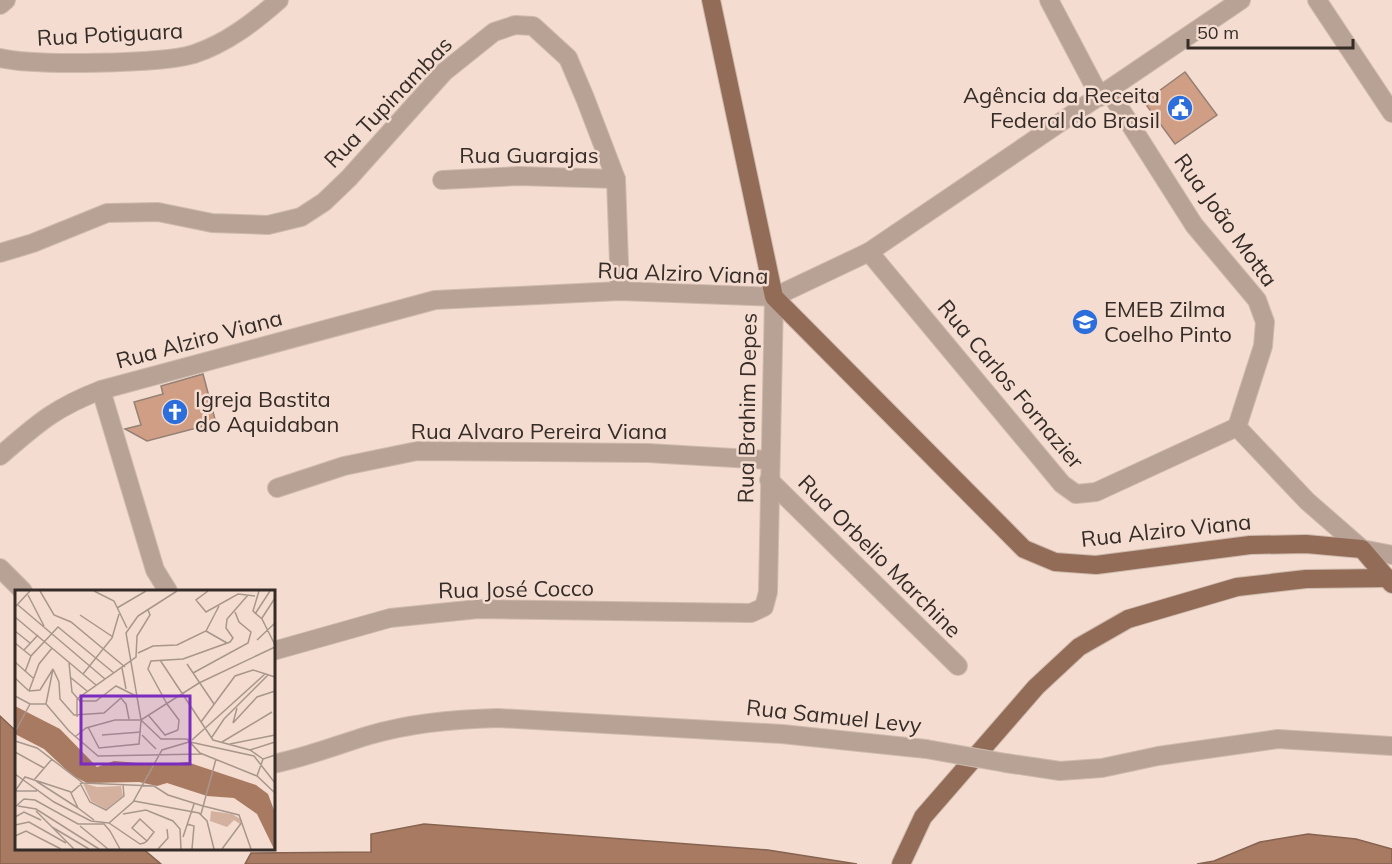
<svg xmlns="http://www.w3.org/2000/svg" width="1392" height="864" viewBox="0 0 1392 864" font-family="Mulish,sans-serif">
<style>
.water{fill:#a87a61;stroke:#866350;stroke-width:1.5}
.building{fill:#cf9e84;stroke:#958075;stroke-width:1.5}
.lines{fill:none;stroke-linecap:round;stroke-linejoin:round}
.minor-casing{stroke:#cebaae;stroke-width:20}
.major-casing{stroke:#cebaae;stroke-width:20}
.minor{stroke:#b8a296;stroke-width:18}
.major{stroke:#926c57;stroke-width:18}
.minor-bridge-casing{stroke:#cebaae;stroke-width:20;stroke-linecap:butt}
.minor-bridge{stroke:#b8a296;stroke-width:18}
.labels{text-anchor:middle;stroke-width:5;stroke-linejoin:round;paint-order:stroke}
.street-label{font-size:22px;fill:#352c28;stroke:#f4ddd0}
.poi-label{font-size:22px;fill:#352c28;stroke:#f4ddd0;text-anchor:start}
.inset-road{fill:none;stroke:#a8968d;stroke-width:1.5}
.view{fill:#7b2cbf;fill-opacity:0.15;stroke:#7b2cbf;stroke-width:3}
.inset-edge{fill:none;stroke:#352c28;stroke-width:3}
</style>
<rect width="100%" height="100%" fill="#f4ddd0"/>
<!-- water -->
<g class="water">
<polygon points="0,716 16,731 16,848 142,848 161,864 0,864"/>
<polygon points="424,824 768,850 857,864 245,864 251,853 371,852 371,834"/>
<polygon points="1308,834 1356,839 1392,849 1392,864 1197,864 1214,861 1260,842"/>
</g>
<!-- building -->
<g class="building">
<polygon points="1185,72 1217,115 1175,144 1144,102"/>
<polygon points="203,374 216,423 147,441 125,429 141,425 134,402 163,394 161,386"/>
</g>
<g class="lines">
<!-- minor casing -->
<g class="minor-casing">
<g id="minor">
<polyline points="1049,0 1100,97"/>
<polyline points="1317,0 1392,113"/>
<polyline points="0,5 6,0"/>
<path d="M0,58c33,8 162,6 194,-4 33,-11 60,-32 85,-54"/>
<polyline points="1109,91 1194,225 1257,300 1265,322 1263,346 1237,427"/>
<polyline points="442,180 519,176 616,179"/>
<polyline points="869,252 1062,484 1076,494 1096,492 1237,427"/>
<polyline points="0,253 33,243 107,213 158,212 212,223 268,225 301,217 324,202 349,178 444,72 494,32 515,25 533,26 568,58 585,98 616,179 620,291"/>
<polyline points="101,390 155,570 168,591"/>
<polyline points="1237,427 1307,501 1362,549 1392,555"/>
<path d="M0,456c37,-32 54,-48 101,-66l334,-90 185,-9 154,6 95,-45 372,-252"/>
<polyline points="769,480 958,666"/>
<polyline points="277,488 344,466 417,451 648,453 769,460"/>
<polyline points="0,568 23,591"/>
<polyline points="273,651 390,618 478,609 751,613 764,607 768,592 774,297"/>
<polyline points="1006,763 1060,771 1102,768 1158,756 1278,739 1392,746"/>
<path d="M273,764c34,-7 64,-19 97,-29 41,-12 85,-16 128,-17l284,16 144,15"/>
</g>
</g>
<!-- major casing -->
<g class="major-casing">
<g id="major">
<polyline points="711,0 774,297 1024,549 1055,562 1096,565 1250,545 1306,544 1362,549 1392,584"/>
<polyline points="901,864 923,817 1036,687 1079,647 1128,619 1237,587 1306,579 1388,578"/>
</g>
</g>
<!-- minor -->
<use href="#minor" class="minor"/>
<!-- major -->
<use href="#major" class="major"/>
<!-- minor-bridge casing -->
<g class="minor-bridge-casing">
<polyline id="minor-bridge" points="926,749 1006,763"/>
</g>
<!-- minor-bridge -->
<use href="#minor-bridge" class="minor-bridge"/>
</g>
<!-- icons -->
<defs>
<g id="civic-disc" transform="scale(1.35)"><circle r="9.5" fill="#2c6fdc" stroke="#f4ddd0"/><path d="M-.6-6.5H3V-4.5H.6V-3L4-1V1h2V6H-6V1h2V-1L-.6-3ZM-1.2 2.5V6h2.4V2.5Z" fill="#fff"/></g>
<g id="school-disc" transform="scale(1.35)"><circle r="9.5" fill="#2c6fdc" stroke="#f4ddd0"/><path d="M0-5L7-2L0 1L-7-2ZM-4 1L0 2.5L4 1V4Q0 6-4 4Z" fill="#fff"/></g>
<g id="church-disc" transform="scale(1.35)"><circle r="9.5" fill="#2c6fdc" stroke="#f4ddd0"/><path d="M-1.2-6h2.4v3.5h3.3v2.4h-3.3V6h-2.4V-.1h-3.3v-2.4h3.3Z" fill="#fff"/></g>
</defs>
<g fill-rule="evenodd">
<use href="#civic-disc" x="1180" y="108"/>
<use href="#school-disc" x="1085" y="322"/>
<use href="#church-disc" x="175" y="412"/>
</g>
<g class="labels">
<!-- street labels -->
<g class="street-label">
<text transform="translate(110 34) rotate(-3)" y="8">Rua Potiguara</text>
<text transform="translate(388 102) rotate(-46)" y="8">Rua Tupinambas</text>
<text x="529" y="163">Rua Guarajas</text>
<text transform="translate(1226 220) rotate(54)" y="8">Rua João Motta</text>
<text transform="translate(683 273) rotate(2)" y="8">Rua Alziro Viana</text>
<text transform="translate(199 339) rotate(-15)" y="8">Rua Alziro Viana</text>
<text transform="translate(1011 384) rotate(50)" y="8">Rua Carlos Fornazier</text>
<text transform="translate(747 408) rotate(-89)" y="8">Rua Brahim Depes</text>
<text x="539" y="439">Rua Alvaro Pereira Viana</text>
<text transform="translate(1166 530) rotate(-6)" y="8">Rua Alziro Viana</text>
<text transform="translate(880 556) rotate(45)" y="8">Rua Orbelio Marchine</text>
<text transform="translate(516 589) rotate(-1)" y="8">Rua José Cocco</text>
<text transform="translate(834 716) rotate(6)" y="8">Rua Samuel Levy</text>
</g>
<!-- poi labels -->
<g class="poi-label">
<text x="1160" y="103" text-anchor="end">Agência da Receita<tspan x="1160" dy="25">Federal do Brasil</tspan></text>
<text x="1104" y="317">EMEB Zilma<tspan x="1104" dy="25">Coelho Pinto</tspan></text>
<text x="195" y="407">Igreja Bastita<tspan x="195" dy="25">do Aquidaban</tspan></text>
</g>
</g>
<!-- overview -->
<g transform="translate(15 590)">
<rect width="260" height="260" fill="#f4ddd0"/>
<path d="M68,193l14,4 24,-1 2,10 -17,13 -15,-8zM196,221l21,3 10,6 -2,4 -6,-4 -7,7 -17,-6z" fill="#d3b19e"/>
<path d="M0,116l45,23 37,38 17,-6 47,4 26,-3 69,23 12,9 6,16v39l-17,-35 -23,-16 -27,-2 -40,-13 -10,3 -18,-4 -52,1 -14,-7 -29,-27 -29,-15z" fill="#a87a61"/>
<path class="inset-road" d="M25,1l14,24 17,7 54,45M79,1l20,10 13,27M193,1l-12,9 10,12 32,-18 17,2M244,1l-6,20 9,8 13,26M13,5l16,31M3,15l87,74M0,17l15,-16M102,18l29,-17M240,24l15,-23M65,25l33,22M123,26l-12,17 15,87 20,19h26l13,14 57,23 18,17M123,26l39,-25M0,27l81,68M247,28l13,-20M0,41l15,12M191,41l21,12M242,50l18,-17M0,53l16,13M9,60l14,-15M123,63l15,-7 24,-1 29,-14 13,-25M145,70l53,80 37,10 13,9M0,72l18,16M54,73l3,29 8,9h16l20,-15 20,10M172,74l27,40M107,78l4,21M38,79l6,13 1,17 14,16 30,-2 17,-15 5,6 3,15M10,82l6,-16 27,-29 56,46M178,83l55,-30 3,-11 -12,-10 -4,-10M68,84l29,-36 7,-24M55,87l17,14M0,88l14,13M14,101l10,-27 13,-16M14,101l11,-1 13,-21M0,106l15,8h16l23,27 29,25 103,-2M31,114l7,-35M152,114l-19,-35 3,-8 32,-2 47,-17 3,-4 -7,-10 1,-9 21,-24M152,114l12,16 -1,10M222,118l-4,15 24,-26 18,-6M134,126l16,19 13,-5M62,127v-18l59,-42 1,-21 13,-21 -2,-5M186,132l34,-46 18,-6 22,7M73,137l11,21 40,-4 2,-23M0,142l15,-28M87,145l39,-3M127,145l14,14M61,146l10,-8 29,-8h26l58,-37 76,-36M197,147l12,-18 44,-44M177,150l73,-66M0,151l22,7 46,35 71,3 14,9 35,11M175,152l64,14 21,27M207,152l50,-30M215,154l45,-9M235,160l25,-8M0,162l29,16M0,184l39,28 37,19 18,2 24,-21 29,-52 27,-8M242,186l6,-17 12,-4M19,190l18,-21M21,191l42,27M65,193l10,19 16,8 18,-14 -1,-11M67,193l-11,10 7,15 16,12M0,201l10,-14 46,15M0,201h22M119,211l65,12 8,8 7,28M3,216l18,3 63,40M188,216l36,9 12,34M0,217l9,-8 11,1 43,24h26l6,7M21,221l38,38M108,224l23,-4 27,11 7,8 1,20M186,224l15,-55M0,227l9,-5 17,8M94,233l31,21 4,-1 3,-2 7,-9 -14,-13 -8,9 15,13M172,234l7,2 -2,23M0,235l14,-3 37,21M65,236l28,23M37,237l37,22M95,241l10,18M0,246l11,-5 35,18M168,247l11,-33M143,259l10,-11 -1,-9M207,259l20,-27"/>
<path class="view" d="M66,106h109v68h-109z"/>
<rect width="260" height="260" class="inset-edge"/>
</g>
<!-- scale -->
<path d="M1188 39v9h165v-9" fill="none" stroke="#352c28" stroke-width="3"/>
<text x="1197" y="39" font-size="18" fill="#352c28" stroke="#f4ddd0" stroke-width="4.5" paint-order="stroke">50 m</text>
</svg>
